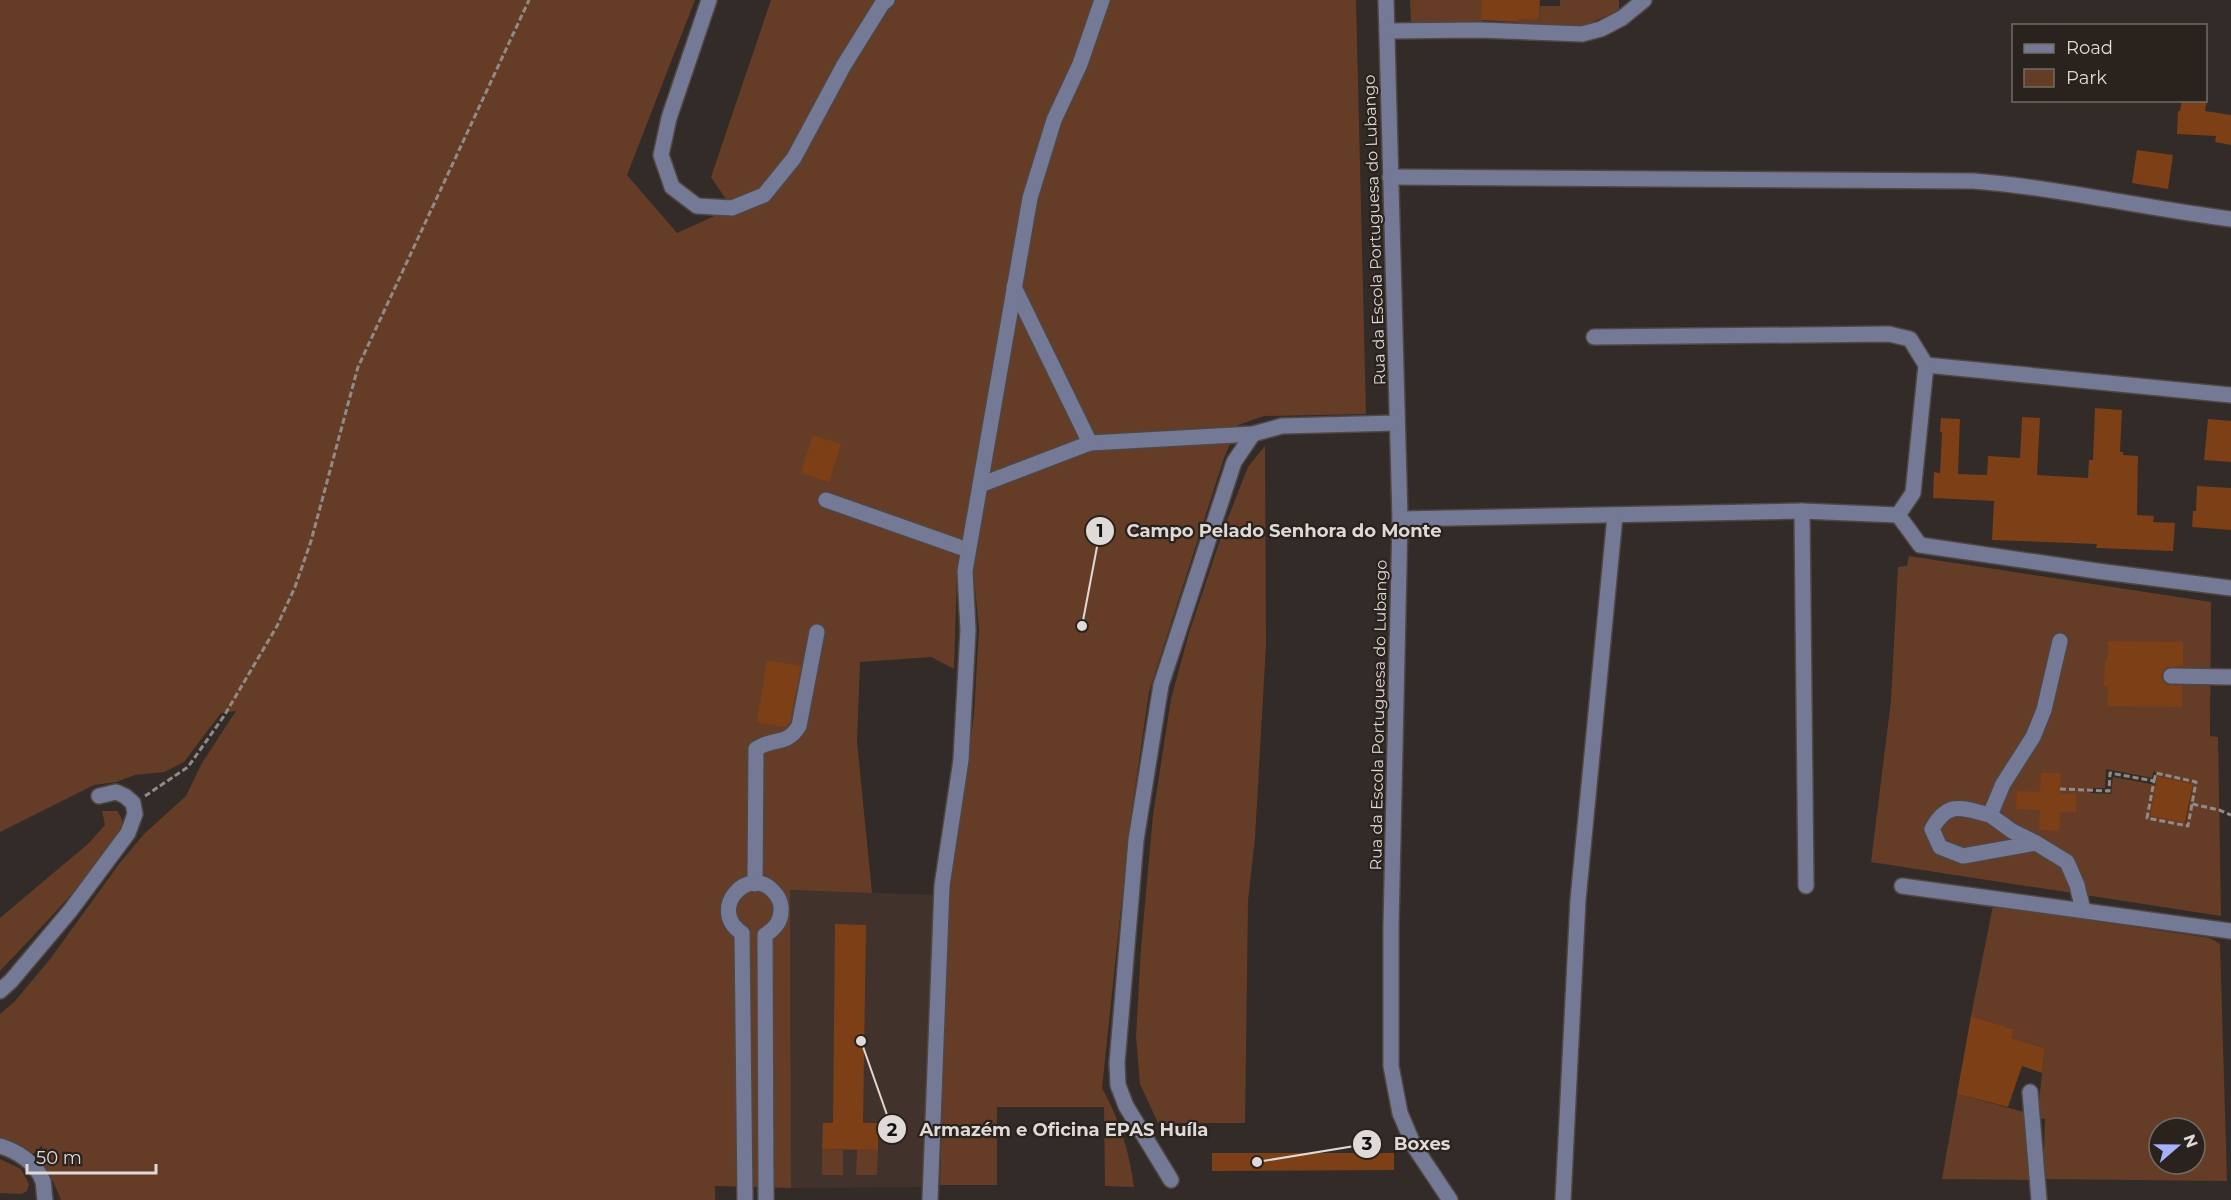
<svg xmlns="http://www.w3.org/2000/svg" width="2231" height="1200" viewBox="0 0 2231 1200" font-family="Montserrat,sans-serif">
<style>
.built{fill:#41332c}
.green{fill:#653d26;fill-rule:evenodd}
.building{fill:#7c3f16}
.lines{fill:none;stroke-linecap:round;stroke-linejoin:round}
.minor-casing{stroke:#4f4743;stroke-width:18}
.path{stroke:#918b87;stroke-width:3;stroke-dasharray:6 3;stroke-linecap:butt}
.minor{stroke:#747996;stroke-width:15}
.labels{text-anchor:middle;stroke-width:4.5;stroke-linejoin:round;paint-order:stroke}
.street-label{font-size:16px;fill:#dfdad7;stroke:#29221d}
.leader{fill:none;stroke:#dfdad7;stroke-width:2}
.callout-dot{fill:#dfdad7;stroke:#29221d;stroke-width:2}
.mark-label{font-size:18px;text-anchor:middle;font-weight:bold;fill:#111}
.callout-label{font-size:18px;text-anchor:middle;font-weight:bold;fill:#dfdad7;stroke:#29221d;stroke-width:4.5;stroke-linejoin:round;paint-order:stroke}
</style>
<rect width="100%" height="100%" fill="#332b27"/>
<!-- built -->
<polygon class="built" points="790,890 937,895 924,1187 791,1188"/>
<!-- green -->
<g class="green">
<path d="M0,0h695l-68,175 50,58 55,-25 -21,-31 60,-177h585l10,414 -102,2 -26,9 -14,33 -75,234 -19,130 -28,266c18,32 27,63 32,99l-29,-1 -1,-79h-107v78h-57l9,-301 13,-78 12,-92 5,-85 -6,-62 44,-254 -40,145 -20,113 -3,98 -23,-12 -71,5 -3,80 15,151 -82,-3 1,298 -76,-2v14h-654c-13,-33 -24,-53 -61,-63v-123l15,-13 36,-43 68,-94 25,-30 42,-38 16,-33 34,-52 -15,2 -37,49 -20,10 -29,3 -19,7 -22,3 -94,47z"/>
<polygon points="1410,0 1482,0 1482,23 1518,23 1518,19 1539,19 1540,6 1560,6 1560,0 1619,0 1619,10 1582,27 1411,23"/>
<polygon points="1265,446 1266,644 1255,838 1248,900 1245,1123 1158,1123 1140,1084 1136,1036 1141,948 1153,815 1171,699 1189,633 1224,528 1248,467"/>
<path d="M1909,556l302,46 -1,134 8,1 3,179 -350,-54 20,-161 7,-134 9,-1zM2106,769l46,9 2,-8 3,6 36,8 -7,39 -36,-7 6,-31 -43,-8 -2,17 -21,-1v-5h15z"/>
<path d="M102,811h15c3,4 6,8 5,13 -1,22 -102,126 -122,147v-53l89,-75 16,-18z"/>
<path d="M1993,906l217,32 10,6 7,237 -184,-2 2,-60 -8,-1 8,-70 -33,-10 2,-9 -43,-13zM2159,1128h36v36h-36z"/>
<polygon points="1957,1094 2024,1112 2032,1180 1942,1179"/>
<polygon points="822,1149 843,1150 843,1175 822,1175"/>
<polygon points="857,1150 878,1150 877,1175 856,1175"/>
<polygon points="0,1159 21,1169 29,1184 27,1191 21,1194 0,1193"/>
</g>
<!-- building -->
<g class="building">
<polygon points="1482,0 1540,0 1539,19 1518,19 1518,22 1481,20"/>
<polygon points="2182,100 2207,100 2205,111 2231,115 2231,145 2215,142 2216,136 2177,134 2178,111 2180,111"/>
<polygon points="2137,150 2173,155 2168,189 2132,183"/>
<polygon points="2095,408 2122,410 2120,452 2123,452 2123,455 2138,456 2137,515 2154,516 2153,522 2175,523 2173,551 2096,548 2097,544 1992,540 1994,501 1933,498 1934,472 1940,473 1942,432 1940,432 1941,418 1960,419 1958,474 1987,475 1988,456 2020,458 2022,417 2040,418 2037,475 2088,478 2089,460 2093,460"/>
<polygon points="2208,419 2231,421 2231,462 2204,460"/>
<polygon points="813,435 841,444 829,482 801,473"/>
<polygon points="2197,486 2231,488 2231,530 2192,527 2193,511 2196,511"/>
<polygon points="2108,641 2183,642 2183,666 2167,667 2161,675 2163,681 2167,685 2182,686 2182,707 2107,706 2108,686 2104,686 2105,660 2108,661"/>
<polygon points="767,660 801,666 790,722 785,727 757,722"/>
<polygon points="2041,773 2061,773 2060,794 2076,794 2076,812 2060,812 2059,831 2039,830 2040,810 2016,809 2017,791 2040,792"/>
<polygon points="2157,776 2193,784 2185,823 2150,816"/>
<polygon points="835,924 866,925 863,1123 878,1123 878,1150 822,1149 823,1123 833,1123"/>
<polygon points="1971,1016 2014,1029 2012,1038 2045,1048 2042,1073 2022,1066 2008,1107 1957,1094"/>
<polygon points="1212,1153 1394,1153 1394,1170 1212,1171"/>
</g>
<g class="lines">
<!-- minor casing -->
<g class="minor-casing">
<g id="minor">
<polyline points="709,0 669,118 661,155 672,187 697,206 732,208 764,195 794,158 844,65 882,4 887,0"/>
<polyline points="1386,0 1400,519 1391,927 1391,1066 1400,1113 1414,1146 1450,1200"/>
<polyline points="1387,31 1478,30 1582,34 1601,29 1622,18 1644,0"/>
<path d="M1390,177l583,4c87,7 172,27 258,38"/>
<polyline points="1594,337 1889,334 1910,339 1926,365 2231,395"/>
<polyline points="1090,443 1253,434 1282,426 1397,423"/>
<polyline points="980,485 1090,443 1014,287"/>
<polyline points="826,500 968,550"/>
<polyline points="1802,511 1806,886"/>
<polyline points="1898,515 1920,545 2097,571 2231,588"/>
<polyline points="1898,515 1913,493 1926,365"/>
<polyline points="1400,519 1802,511 1898,515"/>
<polyline points="2060,641 2044,710 2033,737 2003,784 1990,815 2012,831 2036,843 2067,862 2077,885 2083,910"/>
<polyline points="2171,676 2231,677"/>
<path d="M1990,815c-28,-7 -42,-15 -58,14l8,18 23,9 73,-13"/>
<path d="M755,884l1,-135c17,-12 30,-2 43,-23l18,-94"/>
<polyline points="1902,886 2231,931"/>
<polyline points="0,991 11,981 70,911 128,833 135,814 133,803 125,796 116,792 99,796"/>
<polyline points="2030,1092 2039,1200"/>
<path d="M0,1146c17,5 36,17 43,35 1,6 1,13 2,19"/>
<polyline points="1171,1180 1126,1106 1118,1085 1117,1063 1136,840 1161,685 1234,462 1253,434"/>
<path d="M745,1200l-3,-267c-35,-23 6,-69 31,-42 5,5 8,11 8,17 1,12 -6,21 -16,27l1,265"/>
<polyline points="930,1200 942,886 961,760 968,630 965,571 1030,198 1054,120 1080,64 1102,0"/>
<polyline points="1563,1200 1578,900 1615,516"/>
</g>
</g>
<!-- path -->
<g class="path">
<polyline points="2154,781 2156,773 2196,782 2192,804 2219,810 2231,815"/>
<polyline points="2060,789 2109,791 2110,773 2154,781 2147,818 2188,826 2192,804 2190,804"/>
<polyline points="145,796 188,767 224,716 277,626 295,587 311,541 358,367 529,0"/>
</g>
<!-- minor -->
<use href="#minor" class="minor"/>
</g>
<g class="labels">
<!-- street labels -->
<g class="street-label">
<text transform="translate(1374 230) rotate(-92)" y="6">Rua da Escola Portuguesa do Lubango</text>
<text transform="translate(1378 715) rotate(-89)" y="6">Rua da Escola Portuguesa do Lubango</text>
</g>
</g>
<!-- callouts -->
<path class="leader" d="M1082 626L1100 531M861 1041L892 1129M1257 1162L1367 1144"/>
<g class="callout-dot">
<circle cx="1082" cy="626" r="6"/>
<circle cx="861" cy="1041" r="6"/>
<circle cx="1257" cy="1162" r="6"/>
<circle cx="1100" cy="531" r="15"/>
<circle cx="892" cy="1129" r="15"/>
<circle cx="1367" cy="1144" r="15"/>
</g>
<g class="mark-label">
<text x="1100" y="537">1</text>
<text x="892" y="1136">2</text>
<text x="1367" y="1150">3</text>
</g>
<g class="callout-label">
<text x="1284" y="537">Campo Pelado Senhora do Monte</text>
<text x="1064" y="1136">Armazém e Oficina EPAS Huíla</text>
<text x="1422" y="1150">Boxes</text>
</g>
<!-- legend -->
<rect x="2012" y="24" width="195" height="78" fill="#29221d" stroke="#726c67" stroke-width="1.5"/>
<rect x="2024" y="44" width="30" height="9" fill="#747996" stroke="#726c67" stroke-width="1.5"/>
<text x="2066" y="54" font-size="18" fill="#dfdad7">Road</text>
<rect x="2024" y="69" width="30" height="18" fill="#653d26" stroke="#726c67" stroke-width="1.5"/>
<text x="2066" y="84" font-size="18" fill="#dfdad7">Park</text>
<!-- north arrow -->
<g transform="translate(2177 1146) rotate(70)"><circle r="28" fill="#29221d" stroke="#726c67" stroke-width="1.5"/>
<path d="M0-4.5L10 22L0 15L-10 22Z" fill="#a6b1fc"/>
<text y="-9" font-size="16" font-weight="bold" text-anchor="middle" fill="#dfdad7">N</text>
</g>
<!-- scale -->
<path d="M27 1164v9h129v-9" fill="none" stroke="#dfdad7" stroke-width="3"/>
<text x="36" y="1164" font-size="18" fill="#dfdad7" stroke="#29221d" stroke-width="4.5" paint-order="stroke">50 m</text>
</svg>
